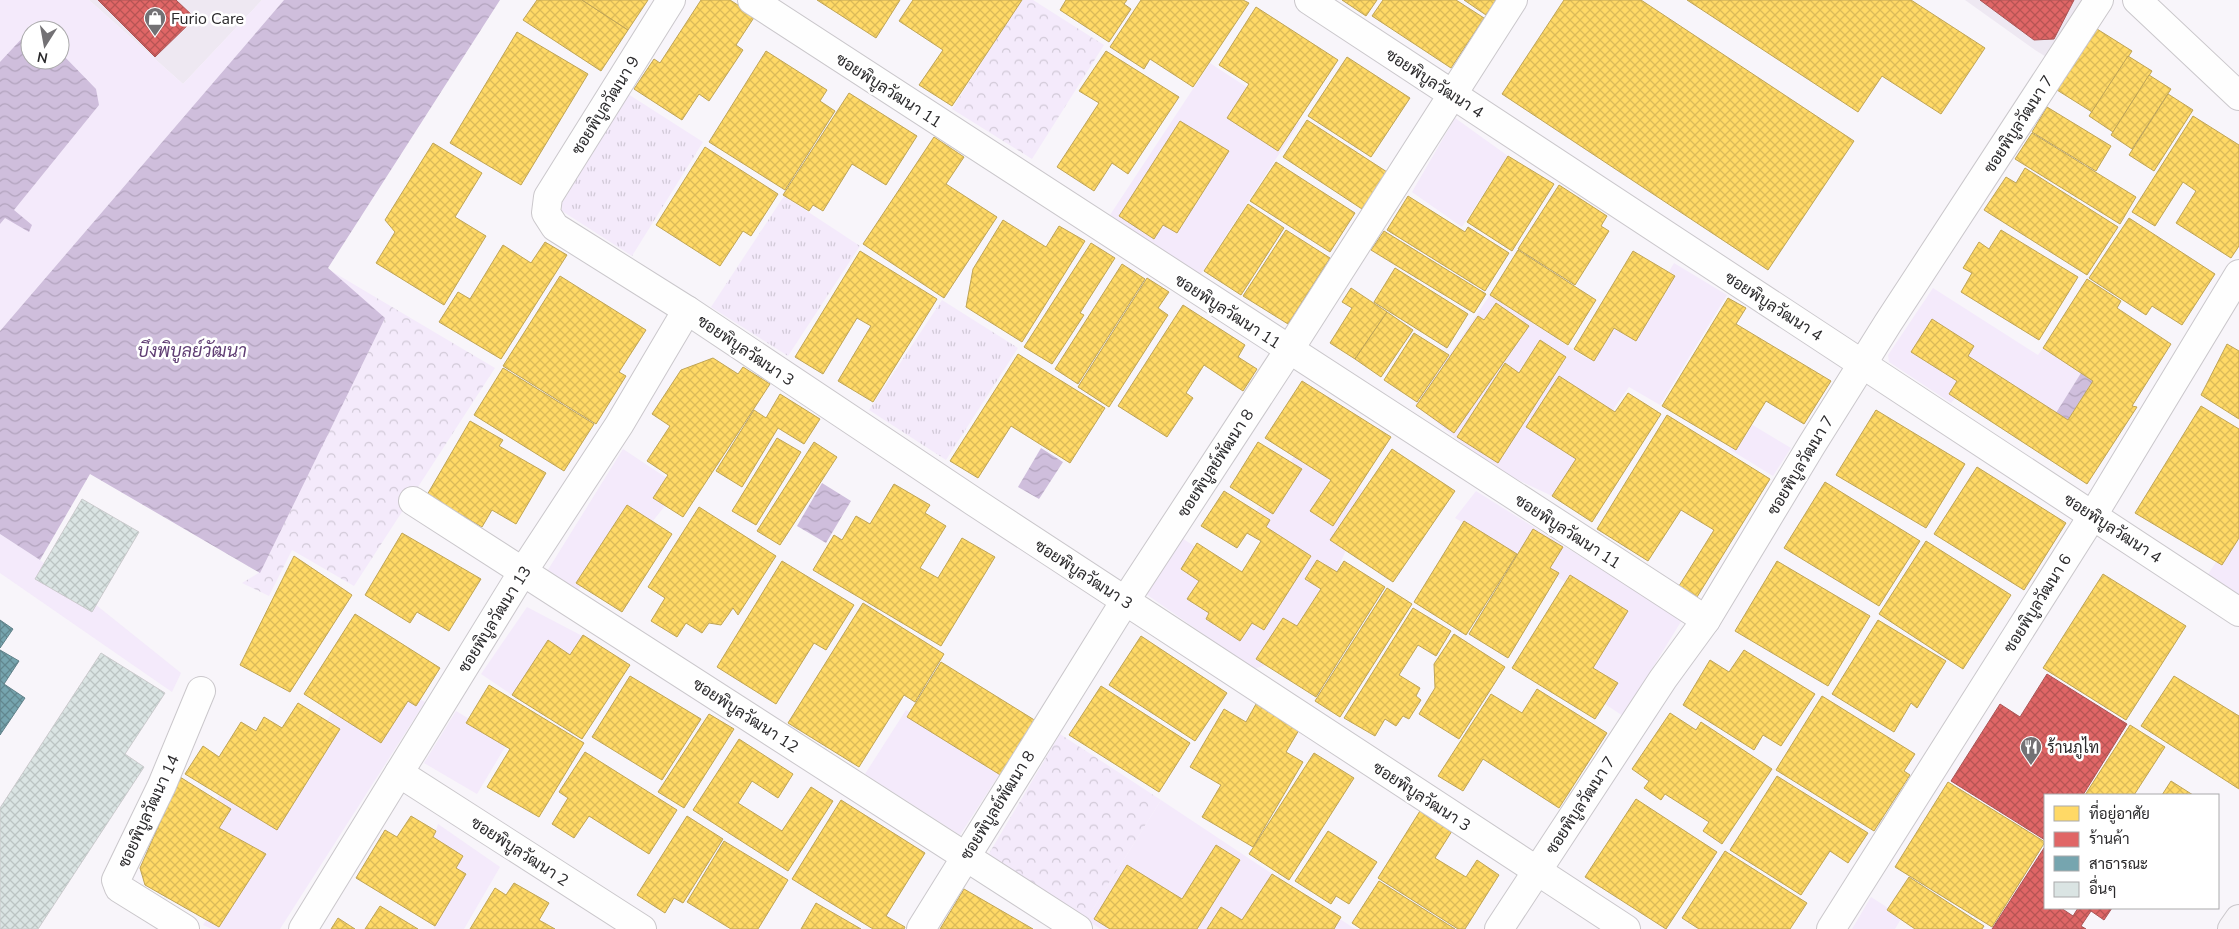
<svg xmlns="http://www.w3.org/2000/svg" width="2239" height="929" viewBox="0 0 2239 929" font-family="'Nunito Sans',Sarabun,sans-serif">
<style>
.built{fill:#eee8f2}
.grass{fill:url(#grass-tufts)}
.forest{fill:url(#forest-crowns)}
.garden{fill:#f4eafb;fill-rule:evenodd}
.water{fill:url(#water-waves)}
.homes{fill:url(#homes-cross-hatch);stroke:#bfa455}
.shops{fill:url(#shops-cross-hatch);stroke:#aa5455}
.public{fill:url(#public-cross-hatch);stroke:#608088}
.building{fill:url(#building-cross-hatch);stroke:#cacacc}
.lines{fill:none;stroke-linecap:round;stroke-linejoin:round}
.street-casing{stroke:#cac7cb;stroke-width:30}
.secondary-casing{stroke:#cac7cb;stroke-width:30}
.street{stroke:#fefefe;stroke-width:28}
.secondary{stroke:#f7f4f8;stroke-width:28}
.labels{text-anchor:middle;stroke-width:5;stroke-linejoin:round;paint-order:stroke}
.poi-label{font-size:16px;fill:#2b2a2c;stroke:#fff;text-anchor:start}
.street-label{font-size:16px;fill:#2b2a2c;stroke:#fff}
.water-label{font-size:18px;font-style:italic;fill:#603e74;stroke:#fff}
</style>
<defs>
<pattern id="grass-tufts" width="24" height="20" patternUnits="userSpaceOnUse" patternTransform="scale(1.25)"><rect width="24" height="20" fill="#f4eafb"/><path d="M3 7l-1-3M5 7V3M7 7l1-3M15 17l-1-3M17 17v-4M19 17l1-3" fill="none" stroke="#d1c9d7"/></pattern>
<pattern id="forest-crowns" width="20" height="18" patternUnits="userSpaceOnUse" patternTransform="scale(1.25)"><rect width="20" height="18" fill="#f4eafb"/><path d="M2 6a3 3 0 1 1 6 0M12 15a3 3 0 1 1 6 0" fill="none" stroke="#d1c9d7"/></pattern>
<pattern id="water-waves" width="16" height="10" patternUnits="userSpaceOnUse" patternTransform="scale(1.25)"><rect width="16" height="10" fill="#cfbedc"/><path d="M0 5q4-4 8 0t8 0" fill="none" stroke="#b2a3bd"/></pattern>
<pattern id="homes-cross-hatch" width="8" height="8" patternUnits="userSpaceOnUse" patternTransform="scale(1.25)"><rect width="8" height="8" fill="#ffd966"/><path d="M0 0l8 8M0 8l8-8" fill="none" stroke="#dbba59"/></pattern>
<pattern id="shops-cross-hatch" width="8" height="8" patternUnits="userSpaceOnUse" patternTransform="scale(1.25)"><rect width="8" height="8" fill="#e06666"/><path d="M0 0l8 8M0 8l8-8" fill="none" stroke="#b65454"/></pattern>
<pattern id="public-cross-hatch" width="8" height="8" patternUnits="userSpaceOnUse" patternTransform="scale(1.25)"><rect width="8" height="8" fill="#76a5af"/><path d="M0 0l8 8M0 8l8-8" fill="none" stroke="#61878f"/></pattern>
<pattern id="building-cross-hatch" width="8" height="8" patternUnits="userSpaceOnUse" patternTransform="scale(1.25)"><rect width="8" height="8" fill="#dae4e3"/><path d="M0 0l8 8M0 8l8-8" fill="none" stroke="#bbc4c3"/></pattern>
</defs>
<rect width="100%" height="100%" fill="#f8f5fa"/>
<!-- built -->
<g class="built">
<polygon points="89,0 262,0 183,84"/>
<polygon points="1965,0 2084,0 2048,58 2035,50"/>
</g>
<!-- grass -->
<g class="grass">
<polygon points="628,94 703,142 632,256 562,211 562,203"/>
<polygon points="784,196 860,246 788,356 711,307"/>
<polygon points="942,300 1018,348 946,460 869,410"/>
</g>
<!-- forest -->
<g class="forest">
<polygon points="1021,0 1033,0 1104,45 1032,159 952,109"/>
<polygon points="328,269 495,368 354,586 292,550 269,596 242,583 260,572"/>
<polygon points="1060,734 1161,800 1086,920 987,857"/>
</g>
<!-- garden -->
<g class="garden">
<path d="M0,0h89l94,84 79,-84h22l-284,331zM30,30h30v30h-30z"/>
<polygon points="1210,63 1300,122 1199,277 1108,218"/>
<polygon points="1455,118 1508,156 1462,227 1412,192"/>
<polygon points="1674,263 1727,295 1660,405 1629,387 1552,496 1493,468 1415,405 1490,295 1586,358 1609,319 1633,333"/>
<polygon points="1933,288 2038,355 2043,348 2081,373 2056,413 1983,366 1951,403 1889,362 1888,355"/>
<polygon points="1746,421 1791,448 1773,476 1729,449"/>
<polygon points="1301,446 1370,496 1299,656 1253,669 1146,594 1182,538 1246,581 1271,545 1251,519"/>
<polygon points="623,449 680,487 648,527 577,590 546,573"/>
<polygon points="1476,491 1682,620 1623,716 1566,678 1614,610 1455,518"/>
<polygon points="0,534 40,560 181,673 172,692 0,573"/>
<polygon points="2233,536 2239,540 2239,598 2207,576"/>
<polygon points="527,607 590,640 521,701 481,674"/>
<polygon points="360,667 425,702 280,929 212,929 203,925 244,861 199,833 224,786 270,814"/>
<polygon points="906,710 1002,770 960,835 865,774"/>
<polygon points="456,711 508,742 477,794 424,763"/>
<polygon points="1161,800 1355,929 1101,929 1086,920"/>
<polygon points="438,824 500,867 464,929 434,929 430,848"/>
<polygon points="1871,897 1902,917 1895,929 1852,929"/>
</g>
<!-- water -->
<g class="water">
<polygon points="284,0 500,0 328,268 385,318 260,573 90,474 40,560 0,534 0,331"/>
<polygon points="26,34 30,35 30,60 60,60 60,52 96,89 99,105 14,210 32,225 29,232 5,218 0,224 0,62"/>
<polygon points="2081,373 2093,381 2068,420 2056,413"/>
<polygon points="1041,448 1063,462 1039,499 1018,487"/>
<polygon points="822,483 851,501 826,543 797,526"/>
</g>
<!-- homes -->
<g class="homes">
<polygon points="537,0 582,0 628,30 601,71 523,20"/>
<polygon points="582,0 648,0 628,30"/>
<polygon points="701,0 730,0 755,16 736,45 743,50 709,101 699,94 682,120 634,89 654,59 660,63"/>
<polygon points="817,0 900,0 876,38"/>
<polygon points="913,0 1022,0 952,106 919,85 943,50 899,21"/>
<polygon points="1066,0 1127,0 1124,4 1131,9 1109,42 1060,10"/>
<polygon points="1141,0 1243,0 1249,3 1193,87 1150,59 1144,69 1110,47"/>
<polygon points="1342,0 1377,0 1366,16"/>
<polygon points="1383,0 1456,0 1484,18 1451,68 1372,16"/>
<polygon points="1464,0 1496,0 1486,15"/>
<polygon points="1564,0 1641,0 1854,141 1768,270 1502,94"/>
<polygon points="1687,0 1911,0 1985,48 1941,114 1882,76 1858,112"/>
<polygon points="1256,7 1338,60 1278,151 1227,118 1249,84 1219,65"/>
<polygon points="2097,29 2132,51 2092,112 2057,90"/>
<polygon points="517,32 588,74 521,185 450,143"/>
<polygon points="766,51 827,90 820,101 835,111 785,190 709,142"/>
<polygon points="1106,51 1179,97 1128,174 1112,163 1094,191 1057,167 1099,103 1079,91"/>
<polygon points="2128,56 2152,71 2113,132 2089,116"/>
<polygon points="1347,57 1410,98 1371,157 1308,116"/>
<polygon points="2149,75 2171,89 2132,149 2111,135"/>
<polygon points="849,93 917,136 886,185 852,164 823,211 813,205 809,211 783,195"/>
<polygon points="2168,94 2193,110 2154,171 2129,155"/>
<polygon points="2047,107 2111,146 2096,171 2032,132"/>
<polygon points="2193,116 2239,145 2239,246 2231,258 2176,223 2196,191 2183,182 2155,226 2132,212"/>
<polygon points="1307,120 1387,172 1362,209 1283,157"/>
<polygon points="1180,121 1229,151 1177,233 1163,225 1154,239 1119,216"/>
<polygon points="2032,133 2136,197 2120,224 2015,159"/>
<polygon points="934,137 964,157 946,184 997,217 944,298 863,244"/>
<polygon points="433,143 482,173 455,217 486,236 444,305 376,263 395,232 385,220"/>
<polygon points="705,147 778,194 751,236 743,231 720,266 656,225"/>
<polygon points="1508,156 1554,184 1512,251 1467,222"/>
<polygon points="1276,162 1355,213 1330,252 1250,201"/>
<polygon points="2025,168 2118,227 2087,275 1984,210 2006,177 2016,183"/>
<polygon points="1559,185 1607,216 1601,226 1609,231 1575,285 1518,249"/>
<polygon points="1408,196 1465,232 1468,227 1509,253 1485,291 1387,230"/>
<polygon points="1248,204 1284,228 1241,295 1204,271"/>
<polygon points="2129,218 2215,274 2182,325 2152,306 2146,315 2089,278"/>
<polygon points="1003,220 1046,247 1059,226 1085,241 1022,342 966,307 973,269"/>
<polygon points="1286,230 1330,258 1288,324 1243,296"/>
<polygon points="2001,230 2078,277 2039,340 1961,292 1972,273 1963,268 1979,242 1989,249"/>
<polygon points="1384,231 1486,294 1474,313 1371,250"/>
<polygon points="545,242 567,255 501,359 439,322 458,292 470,299 503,245 531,263"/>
<polygon points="1091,243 1115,258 1080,313 1084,315 1052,364 1024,347"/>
<polygon points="1518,250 1596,300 1568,345 1490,295"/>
<polygon points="860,251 937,299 873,402 838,381 871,326 857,318 823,374 795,357"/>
<polygon points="1633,251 1675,276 1636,341 1614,328 1594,361 1574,349"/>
<polygon points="1122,264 1145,279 1078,384 1055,369"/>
<polygon points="1395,268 1468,314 1447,348 1374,302"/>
<polygon points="560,276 646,330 619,372 626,376 596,424 503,366"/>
<polygon points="1147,278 1169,292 1158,308 1168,315 1109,407 1078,387"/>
<polygon points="2087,279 2121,301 2117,308 2171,344 2132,406 2137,407 2087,484 1949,394 1957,381 1911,352 1932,319 1974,346 1968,356 2068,420 2093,381 2043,348"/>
<polygon points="1351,288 1387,312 1355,359 1330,343 1352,308 1342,302"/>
<polygon points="1728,298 1746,308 1736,324 1831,381 1804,424 1766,401 1736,450 1662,406"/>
<polygon points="1496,303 1529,326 1454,433 1416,406 1478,316 1484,320"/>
<polygon points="1183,305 1245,345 1238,357 1257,369 1243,391 1204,365 1186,393 1193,398 1167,437 1118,406"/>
<polygon points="1387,312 1413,330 1381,377 1355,359"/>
<polygon points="1414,333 1449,355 1417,402 1384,380"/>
<polygon points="1540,340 1566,357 1498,463 1457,437 1505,363 1519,373"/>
<polygon points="2227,344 2239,351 2239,419 2201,395"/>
<polygon points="1018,354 1105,408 1070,463 1011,426 978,478 950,461"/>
<polygon points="713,358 738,374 743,367 770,384 683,517 653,498 668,475 647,461 670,426 652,414 681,370"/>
<polygon points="503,368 594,424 564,471 474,415"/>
<polygon points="1559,376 1615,412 1628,393 1661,414 1592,522 1552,496 1576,459 1526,427"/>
<polygon points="1302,381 1391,437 1333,526 1310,511 1331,480 1265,438"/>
<polygon points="780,394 820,419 804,444 778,428 742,487 716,471 754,410 766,418"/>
<polygon points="2201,406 2239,429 2239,538 2222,565 2135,513"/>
<polygon points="1876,410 1965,464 1926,528 1836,475"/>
<polygon points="1667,415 1770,479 1697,597 1679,586 1714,530 1681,510 1648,561 1597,529"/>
<polygon points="470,421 503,440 499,446 546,473 516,524 492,510 482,527 427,495"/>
<polygon points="777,438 801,452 756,525 732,511"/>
<polygon points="814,442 837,457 780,545 757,531"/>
<polygon points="1258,442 1302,469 1273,514 1230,487"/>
<polygon points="1392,449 1455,491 1393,582 1330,540"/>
<polygon points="1977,467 2066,523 2024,590 1934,534"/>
<polygon points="1825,482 1920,541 1879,606 1784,548"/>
<polygon points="894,484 930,505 925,513 946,526 920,568 938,578 962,538 995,557 941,646 813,570 834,535 842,540 856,516 870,524"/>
<polygon points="1224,491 1270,520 1266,527 1311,556 1264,630 1252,623 1240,641 1206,619 1209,613 1187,599 1199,581 1181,569 1197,543 1242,572 1261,541 1247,533 1237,548 1201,526"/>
<polygon points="627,505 672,534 622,612 576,583"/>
<polygon points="699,507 776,556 738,615 733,608 721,625 709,623 702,633 686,623 677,637 651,621 665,598 648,587"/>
<polygon points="1464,521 1517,554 1466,635 1414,602"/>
<polygon points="1533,529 1563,547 1550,568 1559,573 1508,658 1469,634"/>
<polygon points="402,533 481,579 449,631 417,612 410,623 365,595"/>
<polygon points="1926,541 2011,595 1963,669 1879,614"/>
<polygon points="294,556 352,595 290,692 240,665"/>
<polygon points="1317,560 1337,572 1344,561 1385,587 1316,697 1256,659 1283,618 1297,626 1321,589 1305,579"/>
<polygon points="782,561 854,605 826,650 814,643 776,704 717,667"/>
<polygon points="1777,561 1870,616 1828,686 1735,631"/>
<polygon points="2103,574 2186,626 2126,720 2043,668"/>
<polygon points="1570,575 1628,611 1593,668 1618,683 1595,719 1512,668"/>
<polygon points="1387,588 1412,604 1340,717 1315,701"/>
<polygon points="863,603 944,654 915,702 904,695 859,767 788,723"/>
<polygon points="1413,608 1451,631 1436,656 1418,645 1399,675 1420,688 1416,696 1421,700 1409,719 1403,716 1396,726 1385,719 1375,736 1344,718"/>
<polygon points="355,614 440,668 416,706 408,701 381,743 304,694"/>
<polygon points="1878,620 1946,661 1917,708 1911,703 1894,732 1832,694"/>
<polygon points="1454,634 1505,667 1459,739 1419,714 1435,688 1434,664"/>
<polygon points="583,635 630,665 582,739 512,695 548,640 570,655"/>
<polygon points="1141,636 1227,693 1195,741 1109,685"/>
<polygon points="1744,650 1815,694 1781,746 1763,735 1754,750 1683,705 1710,660 1729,672"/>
<polygon points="941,662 1036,721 1002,776 907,717"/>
<polygon points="630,676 701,719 662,780 592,737"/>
<polygon points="2174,676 2239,716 2239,789 2141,726"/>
<polygon points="489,685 584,743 539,817 487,787 510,749 466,723"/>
<polygon points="1101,686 1190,743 1159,792 1069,735"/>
<polygon points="1537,689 1607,733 1559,808 1483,759 1463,791 1438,776 1491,694 1522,713"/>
<polygon points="1822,696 1915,754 1904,771 1910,775 1874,831 1776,770"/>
<polygon points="298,703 340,729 277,830 185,774 203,746 219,757 241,722 256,731 264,717 282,728"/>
<polygon points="1256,704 1299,730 1286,752 1303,762 1253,847 1202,817 1221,785 1190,767 1224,709 1246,722"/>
<polygon points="1670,713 1696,730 1701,722 1772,769 1722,844 1703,831 1709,822 1665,794 1661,800 1644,788 1649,781 1632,769"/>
<polygon points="709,714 734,729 684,808 658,792"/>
<polygon points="2130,725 2165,747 2134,795 2085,795"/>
<polygon points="739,739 793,774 778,798 752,781 738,803 782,831 811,787 833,801 788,871 693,810"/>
<polygon points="585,752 677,810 649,854 589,816 574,838 552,824 568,798 559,792"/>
<polygon points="1314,753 1354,778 1289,880 1249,854"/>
<polygon points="1777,776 1868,833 1848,863 1830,851 1801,895 1730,850"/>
<polygon points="180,777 231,809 219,828 266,854 219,927 145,885 140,868"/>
<polygon points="2171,781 2193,795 2162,795"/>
<polygon points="1948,782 2045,842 1992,927 1895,867"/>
<polygon points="1636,799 1717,852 1666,929 1585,877"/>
<polygon points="841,800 925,853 886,916 905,927 904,929 873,929 792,879"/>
<polygon points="1420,811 1452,831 1435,858 1466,877 1477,860 1499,875 1465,929 1458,929 1378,878"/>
<polygon points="411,816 436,831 433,837 463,856 456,868 466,874 435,926 356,878 385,830 397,837"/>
<polygon points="687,816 723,839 683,903 674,898 665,913 637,895"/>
<polygon points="1328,831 1377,862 1349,904 1336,896 1331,904 1295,881"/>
<polygon points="724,841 788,880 758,929 731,929 687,902"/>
<polygon points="1216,845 1240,860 1197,929 1110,929 1094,919 1127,865 1182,899"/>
<polygon points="1725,851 1807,903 1790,929 1699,929 1682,918"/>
<polygon points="1272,874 1341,917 1334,929 1207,929 1221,907 1242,920"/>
<polygon points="1909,877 1984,926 1982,929 1915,929 1887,910"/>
<polygon points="1379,881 1455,929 1361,929 1352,923"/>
<polygon points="514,883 549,903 539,920 555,929 470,929 495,888 506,895"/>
<polygon points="964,889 1033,929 940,929"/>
<polygon points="816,903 861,929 801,929"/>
<polygon points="380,906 418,929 365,929"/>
<polygon points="338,918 355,929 331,929"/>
</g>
<!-- shops -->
<g class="shops">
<polygon points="98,0 176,0 195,18 155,57"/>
<polygon points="1980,0 2074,0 2054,39 2034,40"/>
<polygon points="2047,674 2127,724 2083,795 2045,795 2045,840 1951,781 2000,704 2020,717"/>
<polygon points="2044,848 2045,908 2061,908 2073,916 2078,908 2112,908 2104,920 2091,911 2081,926 2086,929 1992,929"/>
</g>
<!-- public -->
<g class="public">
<polygon points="0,620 13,629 0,648"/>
<polygon points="0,650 19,661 4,684 25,698 0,735"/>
</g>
<!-- building -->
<g class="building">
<polygon points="82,499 139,532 92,612 35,579"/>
<polygon points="101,653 165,693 125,754 144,767 38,929 0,929 0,808"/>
</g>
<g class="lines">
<!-- street casing -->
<g class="street-casing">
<g id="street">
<polyline points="671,0 548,197 546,213 555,227 687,310 973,501 1626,929"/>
<polyline points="752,0 1706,620"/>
<polyline points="1309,0 2239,612"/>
<polyline points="2137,0 2239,96"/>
<polyline points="413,501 1078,929"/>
<polyline points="399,773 642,929"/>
<polyline points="185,929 119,888 116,880 162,785 201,691"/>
<polyline points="303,929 522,573 619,425 687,310"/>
<polyline points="921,929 1125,601 1289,350 1513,0"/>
<polyline points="1499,929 1663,679 1706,620 1811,446 1888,323 2099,0"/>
<polyline points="1831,929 2093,515 2239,274"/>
</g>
</g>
<!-- secondary casing -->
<g class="secondary-casing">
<polyline id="secondary" points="2232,929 2239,919"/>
</g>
<!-- street -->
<use href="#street" class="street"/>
<!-- secondary -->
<use href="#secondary" class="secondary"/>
</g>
<!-- icons -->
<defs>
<g id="shop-pin" transform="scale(1.125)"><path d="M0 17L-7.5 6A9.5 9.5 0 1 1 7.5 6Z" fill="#737174" stroke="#fff"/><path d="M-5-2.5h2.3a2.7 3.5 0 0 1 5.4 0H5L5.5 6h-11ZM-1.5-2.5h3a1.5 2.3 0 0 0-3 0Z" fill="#fff"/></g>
<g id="restaurant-pin" transform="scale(1.125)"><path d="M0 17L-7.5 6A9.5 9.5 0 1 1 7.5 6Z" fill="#737174" stroke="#fff"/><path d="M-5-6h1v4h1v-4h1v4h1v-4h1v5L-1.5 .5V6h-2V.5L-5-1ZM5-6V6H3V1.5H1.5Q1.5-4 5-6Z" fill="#fff"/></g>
</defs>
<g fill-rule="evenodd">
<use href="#shop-pin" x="155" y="18"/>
<use href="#restaurant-pin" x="2031" y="747"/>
</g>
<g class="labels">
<!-- poi labels -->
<g class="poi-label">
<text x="171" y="24">Furio Care</text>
<text x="2047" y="753">ร้านภูไท</text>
</g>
<!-- street labels -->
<g class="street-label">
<text transform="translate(1435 83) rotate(33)" y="6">ซอยพิบูลวัฒนา 4</text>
<text transform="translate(889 90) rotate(33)" y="6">ซอยพิบูลวัฒนา 11</text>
<text transform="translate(605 105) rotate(-58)" y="6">ซอยพิบูลวัฒนา 9</text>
<text transform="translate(2018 124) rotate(-57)" y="6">ซอยพิบูลวัฒนา 7</text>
<text transform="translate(1774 306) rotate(33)" y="6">ซอยพิบูลวัฒนา 4</text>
<text transform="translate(1228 311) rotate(33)" y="6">ซอยพิบูลวัฒนา 11</text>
<text transform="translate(746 350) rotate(34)" y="6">ซอยพิบูลวัฒนา 3</text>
<text transform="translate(1215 463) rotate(-57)" y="6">ซอยพิบูลย์พัฒนา 8</text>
<text transform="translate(1800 465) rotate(-59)" y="6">ซอยพิบูลวัฒนา 7</text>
<text transform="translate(2113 528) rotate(33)" y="6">ซอยพิบูลวัฒนา 4</text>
<text transform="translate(1568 531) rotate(33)" y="6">ซอยพิบูลวัฒนา 11</text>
<text transform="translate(1084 574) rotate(33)" y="6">ซอยพิบูลวัฒนา 3</text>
<text transform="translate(2037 603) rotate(-58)" y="6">ซอยพิบูลวัฒนา 6</text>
<text transform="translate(494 619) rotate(-58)" y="6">ซอยพิบูลวัฒนา 13</text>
<text transform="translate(746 715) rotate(33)" y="6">ซอยพิบูลวัฒนา 12</text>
<text transform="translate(1422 796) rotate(33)" y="6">ซอยพิบูลวัฒนา 3</text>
<text transform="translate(997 805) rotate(-58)" y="6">ซอยพิบูลย์พัฒนา 8</text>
<text transform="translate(1580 805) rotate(-57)" y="6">ซอยพิบูลวัฒนา 7</text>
<text transform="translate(148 811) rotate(-65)" y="6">ซอยพิบูลวัฒนา 14</text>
<text transform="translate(520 851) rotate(33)" y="6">ซอยพิบูลวัฒนา 2</text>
</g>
<!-- water labels -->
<g class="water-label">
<text x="192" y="357">บึงพิบูลย์วัฒนา</text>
</g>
</g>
<!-- legend -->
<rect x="2044" y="794" width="175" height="115" fill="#ffffff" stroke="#aaaaab"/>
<rect x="2054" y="806" width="25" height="15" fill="#ffd966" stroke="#aaaaab"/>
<text x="2089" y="819" font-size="15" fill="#2b2a2c">ที่อยู่อาศัย</text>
<rect x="2054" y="832" width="25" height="15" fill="#e06666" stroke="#aaaaab"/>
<text x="2089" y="844" font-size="15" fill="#2b2a2c">ร้านค้า</text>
<rect x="2054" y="856" width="25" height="15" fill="#76a5af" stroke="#aaaaab"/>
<text x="2089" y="869" font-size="15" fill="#2b2a2c">สาธารณะ</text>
<rect x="2054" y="882" width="25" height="15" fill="#dae4e3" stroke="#aaaaab"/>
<text x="2089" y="894" font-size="15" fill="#2b2a2c">อื่นๆ</text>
<!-- north arrow -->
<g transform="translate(45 45) rotate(191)"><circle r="24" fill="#ffffff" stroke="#aaaaab"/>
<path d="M0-4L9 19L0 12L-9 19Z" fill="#737174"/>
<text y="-8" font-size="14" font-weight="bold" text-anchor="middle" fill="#2b2a2c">N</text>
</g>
</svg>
